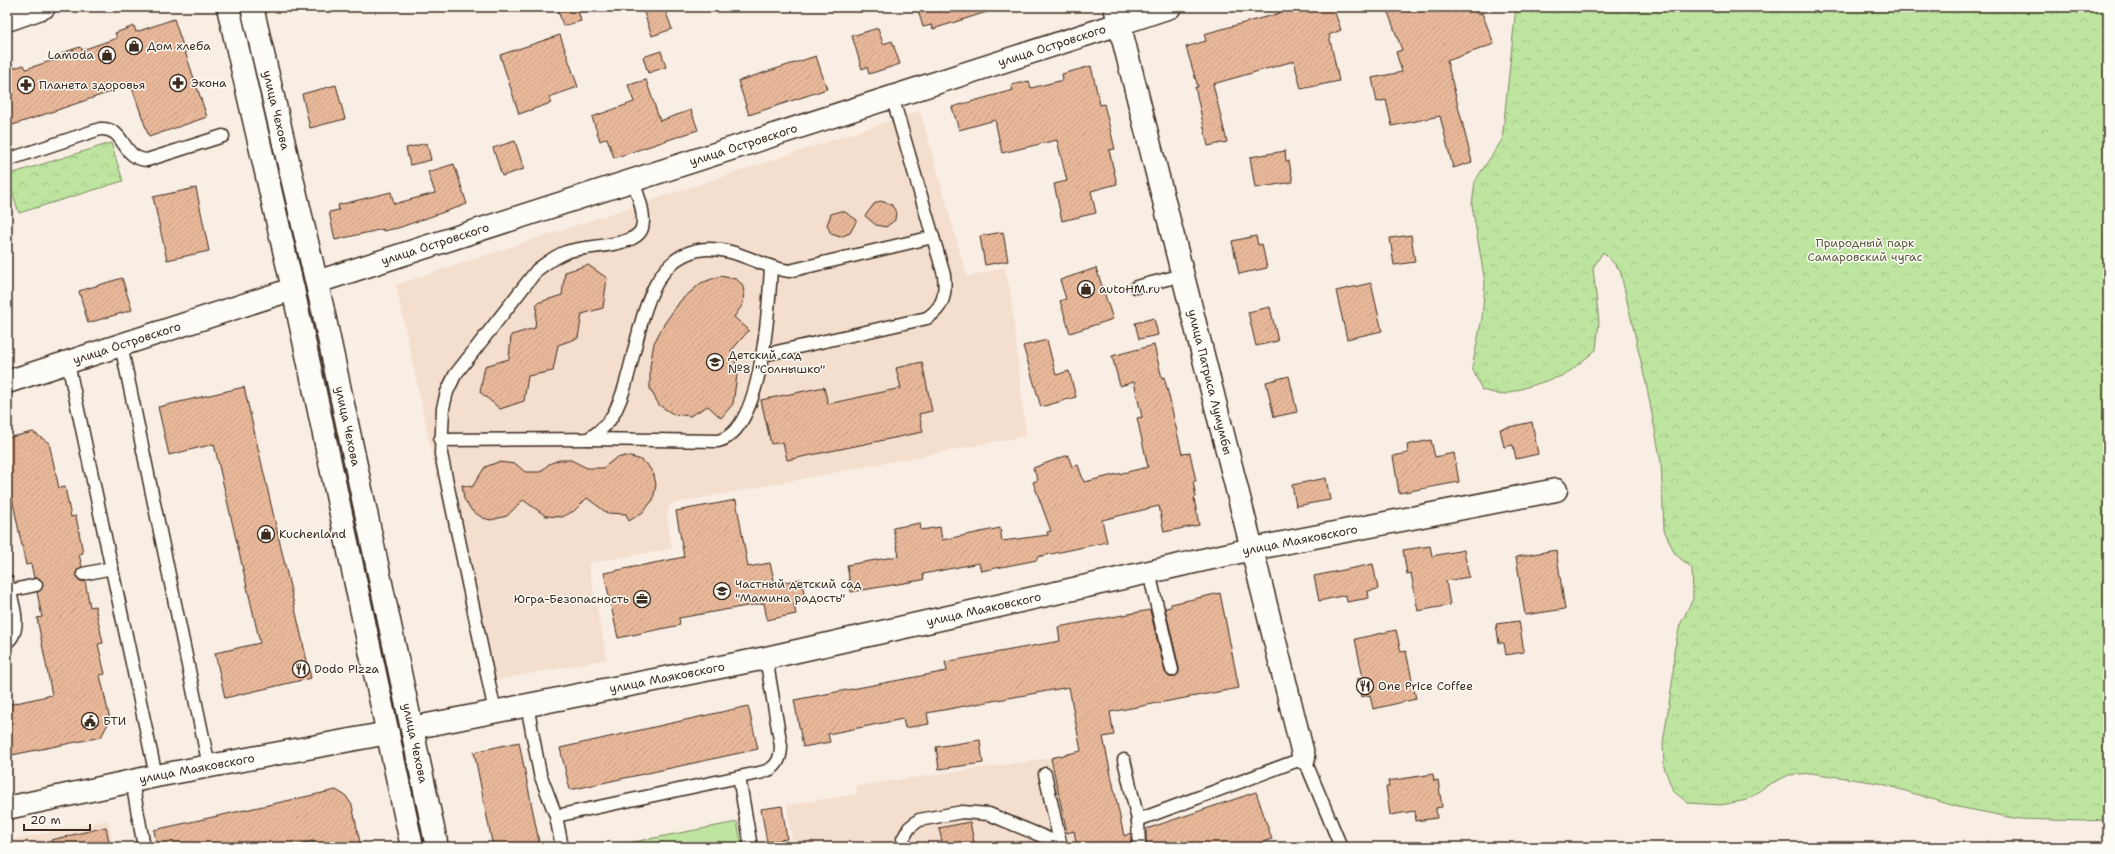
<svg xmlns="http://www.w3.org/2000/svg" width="2115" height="854" viewBox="0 0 2115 854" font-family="'Shantell Sans',sans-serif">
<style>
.built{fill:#f4dece}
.grass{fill:#bde5a0;stroke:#7c885f}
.forest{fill:url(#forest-crowns);stroke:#7c885f}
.building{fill:url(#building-hatch);stroke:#3b2a1e}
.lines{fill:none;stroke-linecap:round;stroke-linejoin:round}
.service-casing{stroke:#3b2a1e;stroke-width:15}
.minor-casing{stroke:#3b2a1e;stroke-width:25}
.tertiary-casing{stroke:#3b2a1e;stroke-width:25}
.secondary-casing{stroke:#3b2a1e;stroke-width:25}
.service{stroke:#fdfcf7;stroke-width:12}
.minor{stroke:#fdfcf7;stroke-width:22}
.tertiary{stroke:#fdfcf7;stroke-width:22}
.secondary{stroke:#fdfcf7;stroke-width:22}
.labels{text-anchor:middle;stroke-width:3;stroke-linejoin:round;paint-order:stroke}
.street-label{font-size:12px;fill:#3b2a1e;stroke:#fdfcf7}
.poi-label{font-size:12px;fill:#3b2a1e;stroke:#fdfcf7;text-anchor:start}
.park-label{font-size:12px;fill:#5c593e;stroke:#fdfcf7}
</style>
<defs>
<pattern id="forest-crowns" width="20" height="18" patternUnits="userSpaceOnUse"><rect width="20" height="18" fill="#bde5a0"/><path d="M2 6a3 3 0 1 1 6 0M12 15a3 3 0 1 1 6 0" fill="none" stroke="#a3c589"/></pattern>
<pattern id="building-hatch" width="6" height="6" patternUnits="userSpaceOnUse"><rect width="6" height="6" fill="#e9b89a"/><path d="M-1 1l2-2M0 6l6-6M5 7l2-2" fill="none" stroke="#c99e84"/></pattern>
</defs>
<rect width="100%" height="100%" fill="#f9eee4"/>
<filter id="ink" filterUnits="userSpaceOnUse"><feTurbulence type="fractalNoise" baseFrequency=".025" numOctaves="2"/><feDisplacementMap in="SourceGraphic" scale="8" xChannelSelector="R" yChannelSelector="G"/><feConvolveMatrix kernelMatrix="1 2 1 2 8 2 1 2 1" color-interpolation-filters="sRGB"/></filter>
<g filter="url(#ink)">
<!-- built -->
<g class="built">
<polygon points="920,111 967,277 1004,267 1010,289 1026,436 671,504 667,514 672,549 588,563 607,659 481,683 396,285"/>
<polygon points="1051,758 1067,832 1074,831 1077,847 793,847 787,805 857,794 856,786"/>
<polygon points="108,820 113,847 7,847 7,841"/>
</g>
<!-- grass -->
<polygon class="grass" points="737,822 742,847 623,847 623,844"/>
<!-- forest -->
<g class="forest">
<polygon points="1516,7 2108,7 2108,820 2082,821 2019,819 1958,807 1879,783 1811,773 1789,775 1766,786 1747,800 1721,805 1688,803 1673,791 1664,767 1663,743 1673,677 1674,651 1680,625 1693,599 1692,568 1675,554 1664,530 1661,462 1647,388 1620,270 1603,252 1593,268 1599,322 1596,350 1565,375 1502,395 1482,390 1472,368 1482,318 1485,283 1472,205 1475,181 1502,140"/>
<polygon points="111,143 123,181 19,213 7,175"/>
</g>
<!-- building -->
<g class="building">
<polygon points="557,7 577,7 581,21 563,26"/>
<polygon points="642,7 664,7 672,29 652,36"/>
<polygon points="917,7 989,7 990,11 933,29 932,25 923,27"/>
<polygon points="1278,7 1333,7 1341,30 1329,35 1339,81 1301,89 1294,61 1213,84 1227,142 1208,146 1195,87 1198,87 1186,47 1206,41 1204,34 1280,13"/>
<polygon points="1386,7 1476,7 1477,14 1482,13 1494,44 1447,61 1472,162 1453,168 1440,116 1392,126 1386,100 1377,102 1372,78 1402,72 1396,52 1402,50"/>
<polygon points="174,19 207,117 149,137 131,85 7,127 7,70 24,65 26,69 63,57 62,53 80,47 82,50 117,38 115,33 134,26 136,32"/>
<polygon points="878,28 883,44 892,41 900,64 869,74 867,67 862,69 852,36"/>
<polygon points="560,35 578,87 549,97 551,103 519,114 500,55"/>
<polygon points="661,51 666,67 648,73 643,57"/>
<polygon points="816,56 827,89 749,115 738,81"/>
<polygon points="1091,66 1100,105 1104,104 1115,149 1109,150 1117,184 1091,191 1096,213 1062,221 1054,184 1067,181 1057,140 1002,153 995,120 959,130 952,107 1013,90 1011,85 1029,81 1031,88 1063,80 1062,74"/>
<polygon points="646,80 660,121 691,110 698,130 614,158 607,138 600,141 592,117 634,102 628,85"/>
<polygon points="336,85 345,119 310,128 302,94"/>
<polygon points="515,141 524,169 502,176 493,148"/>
<polygon points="427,143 431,160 410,165 406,148"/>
<polygon points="1285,151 1286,161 1289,161 1293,182 1255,188 1250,157"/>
<polygon points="454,164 467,204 398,228 383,231 383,229 335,240 329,212 339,210 338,205 391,192 394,204 435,193 428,172"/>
<polygon points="196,188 209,251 167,260 153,197"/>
<polygon points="880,201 891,204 896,212 895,220 886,227 876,225 865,216 874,204"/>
<polygon points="840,211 845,212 857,220 850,233 840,237 831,234 827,225 831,214"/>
<polygon points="1003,232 1008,261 985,265 980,236"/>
<polygon points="1411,235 1415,262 1394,265 1390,238"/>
<polygon points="1256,236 1258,245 1262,244 1267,268 1239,274 1232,241"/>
<polygon points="588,265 607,278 603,308 582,314 578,338 558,345 553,371 528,376 524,401 500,409 480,392 485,366 509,359 511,335 535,328 537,303 562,295 565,272"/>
<polygon points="1096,268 1113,319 1070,333 1060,301 1066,299 1060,280"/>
<polygon points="720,276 736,279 742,284 744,291 743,304 734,317 749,330 731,351 738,368 733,404 721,418 708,406 690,416 673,414 659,405 650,389 650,366 654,343 664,324 681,300 701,283"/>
<polygon points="122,278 132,310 88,323 79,291"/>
<polygon points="1371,283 1382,331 1347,339 1336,291"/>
<polygon points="1270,307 1278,341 1256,346 1248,312"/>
<polygon points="1154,318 1158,335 1139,339 1135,323"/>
<polygon points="1047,340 1056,375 1069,371 1076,397 1041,407 1023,346"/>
<polygon points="1154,345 1162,378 1164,377 1169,396 1182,454 1190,453 1196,481 1193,481 1196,497 1194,498 1199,525 1164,532 1159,506 1102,520 1107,542 1037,557 1037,560 981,571 979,563 923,574 924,579 922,580 851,592 847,565 899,556 893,528 920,523 921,530 940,527 942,540 1000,528 1002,541 1048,535 1047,532 1051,531 1033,482 1038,480 1033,468 1068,455 1072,467 1078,465 1084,482 1148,467 1137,418 1142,417 1134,382 1120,386 1112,356"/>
<polygon points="922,362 932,411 919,414 923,432 787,460 783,442 771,444 761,400 824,387 828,404 901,388 896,368"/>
<polygon points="1289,376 1297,412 1274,417 1266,382"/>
<polygon points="244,387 311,678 225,698 215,653 260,643 214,444 169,455 158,407"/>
<polygon points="1532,422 1538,454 1516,459 1513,445 1504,447 1500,429"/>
<polygon points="33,432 49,443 59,488 65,487 71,517 76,516 83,553 79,554 82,567 78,569 76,575 80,581 85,581 90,607 95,606 103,643 98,644 105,674 100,675 110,720 101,737 7,756 7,705 52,695 37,618 42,617 37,592 41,590 43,583 39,578 34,578 31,564 26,565 12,498 7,499 7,438"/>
<polygon points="1431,440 1435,457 1454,453 1459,482 1399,493 1393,456 1408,453 1407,445"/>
<polygon points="626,456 639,459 647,464 654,475 656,485 653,500 643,512 629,521 626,514 607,513 587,498 574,511 562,517 546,516 523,500 507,516 491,520 483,518 472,511 464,499 462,485 472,487 485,467 498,462 516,464 525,472 540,472 549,464 559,460 571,460 587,468 603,468 616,458"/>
<polygon points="1326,478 1330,500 1296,506 1292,485"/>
<polygon points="736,500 748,567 770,563 775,584 801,579 806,602 794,604 796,614 767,620 764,603 679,618 680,625 618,638 604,573 684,557 676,511"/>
<polygon points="1430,546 1432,556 1464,550 1469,577 1446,581 1450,605 1418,611 1411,573 1407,574 1403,550"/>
<polygon points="1556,550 1565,609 1525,615 1516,557"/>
<polygon points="1373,564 1378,589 1368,591 1369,598 1347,602 1346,595 1319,601 1314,576"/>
<polygon points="1220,593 1239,688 1110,712 1114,735 1103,737 1124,836 1131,833 1131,847 1077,847 1074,831 1067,833 1051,758 1081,751 1069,687 927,713 929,724 905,728 903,719 828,734 830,742 803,747 794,700 947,671 945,662 1060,641 1058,627 1150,610 1165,672 1169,677 1174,677 1179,673 1179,668 1165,608 1171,607 1171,604"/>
<polygon points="1519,621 1524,652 1506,655 1504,643 1499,643 1496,624"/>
<polygon points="1396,630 1401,652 1406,651 1416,699 1373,709 1370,695 1361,697 1357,679 1363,678 1355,639"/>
<polygon points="748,706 758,749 570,790 560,748"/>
<polygon points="980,740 983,763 939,769 936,747"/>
<polygon points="519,742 540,847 493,847 474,752"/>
<polygon points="1433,774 1434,781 1438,780 1442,807 1436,808 1437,818 1416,821 1415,811 1390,815 1386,787 1389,787 1388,781"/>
<polygon points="336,790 346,796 352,805 361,847 314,847 313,841 288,847 157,847 154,830"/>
<polygon points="1256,792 1272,839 1247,847 1146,847 1146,829"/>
<polygon points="782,806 787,839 767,842 761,809"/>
<polygon points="970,822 975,847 943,847 939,828"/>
<polygon points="106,827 110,847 52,847 51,840"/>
</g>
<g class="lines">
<!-- service casing -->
<g class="service-casing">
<g id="service">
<path d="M7,160l93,-31c26,-2 21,30 47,31l76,-24"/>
<polyline points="1136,287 1183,275"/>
<polyline points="121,345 209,766"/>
<path d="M763,355l164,-37c17,-11 19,-24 17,-43l-52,-179"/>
<polyline points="68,363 156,776"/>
<path d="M588,439l130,2c45,-10 51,-137 53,-174"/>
<path d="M440,440l148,-1c8,-5 15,-10 21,-18 34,-46 22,-168 98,-172 31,-1 53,18 82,22l144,-34"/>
<polyline points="1149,572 1172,670"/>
<polyline points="83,574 112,568"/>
<path d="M7,581c4,18 17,48 0,61"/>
<polyline points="9,591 36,585"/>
<polyline points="527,705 540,774 556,816 562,847"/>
<path d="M495,712l-54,-258 2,-46 4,-16 8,-17 82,-105c9,-7 18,-14 29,-18 18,-7 70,-4 76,-24 4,-15 -5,-34 -9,-48"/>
<polyline points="1124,760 1138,820 1139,847"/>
<polyline points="1045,774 1061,847"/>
<polyline points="132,782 144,847"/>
<polyline points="556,816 739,777"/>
<polyline points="1138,820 1304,758 1341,847"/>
<path d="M751,847l-12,-70c22,-5 42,-3 42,-31l-15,-88"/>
<polyline points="905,847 903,839 909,828 919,820 962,812 989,814 1061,844"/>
</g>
</g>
<!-- minor casing -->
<g class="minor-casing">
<g id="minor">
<polyline points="7,20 44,7"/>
<polyline points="1119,24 1170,7"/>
<path id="s1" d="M7,382l286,-93"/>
<polyline points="1304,758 1252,549 1556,490"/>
<path id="s2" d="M7,808l149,-32 232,-43"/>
</g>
</g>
<!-- tertiary casing -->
<g class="tertiary-casing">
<g id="tertiary">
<path id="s3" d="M317,282l802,-258"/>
<path id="s4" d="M412,728l354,-70 486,-109 -137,-542"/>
</g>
</g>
<!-- secondary casing -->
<g class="secondary-casing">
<g id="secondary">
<polyline points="228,7 293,289 412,847"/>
<path id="s5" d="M252,7l71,303 114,537"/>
</g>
</g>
<!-- service -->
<use href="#service" class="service"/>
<!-- minor -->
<use href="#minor" class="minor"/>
<!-- tertiary -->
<use href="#tertiary" class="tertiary"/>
<!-- secondary -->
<use href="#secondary" class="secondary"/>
</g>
</g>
<!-- icons -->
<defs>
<g id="shop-ring" transform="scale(0.9)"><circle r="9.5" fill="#fdfcf7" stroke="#3b2a1e" stroke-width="1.5"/><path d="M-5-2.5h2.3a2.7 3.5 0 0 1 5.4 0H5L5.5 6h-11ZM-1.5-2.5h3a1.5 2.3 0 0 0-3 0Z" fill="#3b2a1e"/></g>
<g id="pharmacy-ring" transform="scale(0.9)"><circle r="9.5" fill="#fdfcf7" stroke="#3b2a1e" stroke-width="1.5"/><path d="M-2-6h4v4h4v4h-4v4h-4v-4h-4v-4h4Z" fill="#3b2a1e"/></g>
<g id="school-ring" transform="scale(0.9)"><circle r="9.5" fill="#fdfcf7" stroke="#3b2a1e" stroke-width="1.5"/><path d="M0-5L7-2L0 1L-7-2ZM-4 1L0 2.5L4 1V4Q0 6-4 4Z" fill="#3b2a1e"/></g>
<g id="office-ring" transform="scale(0.9)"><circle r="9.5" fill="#fdfcf7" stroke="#3b2a1e" stroke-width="1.5"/><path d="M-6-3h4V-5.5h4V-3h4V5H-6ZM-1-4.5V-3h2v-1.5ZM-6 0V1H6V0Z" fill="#3b2a1e"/></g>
<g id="restaurant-ring" transform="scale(0.9)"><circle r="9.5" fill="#fdfcf7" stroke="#3b2a1e" stroke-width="1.5"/><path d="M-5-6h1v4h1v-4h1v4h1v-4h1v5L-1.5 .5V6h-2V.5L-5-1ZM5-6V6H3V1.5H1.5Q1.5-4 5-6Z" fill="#3b2a1e"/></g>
<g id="civic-ring" transform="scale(0.9)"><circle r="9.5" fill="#fdfcf7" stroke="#3b2a1e" stroke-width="1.5"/><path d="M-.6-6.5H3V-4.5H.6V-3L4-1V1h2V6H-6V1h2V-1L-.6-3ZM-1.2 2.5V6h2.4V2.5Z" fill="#3b2a1e"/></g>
</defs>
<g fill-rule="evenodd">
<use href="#shop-ring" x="134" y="46"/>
<use href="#shop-ring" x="107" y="55"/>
<use href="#pharmacy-ring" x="178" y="83"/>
<use href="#pharmacy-ring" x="26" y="85"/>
<use href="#shop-ring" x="1086" y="289"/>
<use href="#school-ring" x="715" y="362"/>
<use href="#shop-ring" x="266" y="534"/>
<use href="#school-ring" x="722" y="591"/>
<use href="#office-ring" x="642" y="599"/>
<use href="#restaurant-ring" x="301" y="669"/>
<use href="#restaurant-ring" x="1365" y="686"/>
<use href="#civic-ring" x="90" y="721"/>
</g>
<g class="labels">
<!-- street labels -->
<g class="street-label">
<text dy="4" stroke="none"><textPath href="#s3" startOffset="772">улица Островского</textPath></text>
<text dy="4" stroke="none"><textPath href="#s5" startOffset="106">улица Чехова</textPath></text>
<text dy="4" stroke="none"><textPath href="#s3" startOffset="448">улица Островского</textPath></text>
<text dy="4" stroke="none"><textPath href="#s3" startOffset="124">улица Островского</textPath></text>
<text dy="4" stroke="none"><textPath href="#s1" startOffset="126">улица Островского</textPath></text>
<text transform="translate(1210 382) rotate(76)" y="4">улица Патриса Лумумбы</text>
<text dy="4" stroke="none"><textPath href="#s5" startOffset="430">улица Чехова</textPath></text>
<text transform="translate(1300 540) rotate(-11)" y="4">улица Маяковского</text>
<text dy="4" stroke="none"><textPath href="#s4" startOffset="584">улица Маяковского</textPath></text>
<text dy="4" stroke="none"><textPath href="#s4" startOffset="260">улица Маяковского</textPath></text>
<text dy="4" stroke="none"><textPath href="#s5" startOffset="754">улица Чехова</textPath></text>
<text dy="4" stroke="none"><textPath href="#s2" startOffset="194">улица Маяковского</textPath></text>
</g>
<!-- poi labels -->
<g class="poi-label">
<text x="147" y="50">Дом хлеба</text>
<text x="94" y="59" text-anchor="end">Lamoda</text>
<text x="191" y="87">Экона</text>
<text x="39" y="89">Планета здоровья</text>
<text x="1099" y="293">autoHM.ru</text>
<text x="728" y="359">Детский сад<tspan x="728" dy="14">№8 "Солнышко"</tspan></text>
<text x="279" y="538">Kuchenland</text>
<text x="735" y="588">Частный детский сад<tspan x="735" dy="14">"Мамина радость"</tspan></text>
<text x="629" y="603" text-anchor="end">Югра-Безопасность</text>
<text x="314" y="673">Dodo Pizza</text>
<text x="1378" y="690">One Price Coffee</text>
<text x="103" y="725">БТИ</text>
</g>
<!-- park labels -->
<g class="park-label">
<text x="1865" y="247">Природный парк<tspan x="1865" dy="14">Самаровский чугас</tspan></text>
</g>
</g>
<!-- margin -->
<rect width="2115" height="854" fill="none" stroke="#fdfcf7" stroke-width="24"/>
<rect x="12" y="12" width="2091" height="830" fill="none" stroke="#3b2a1e" stroke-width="1.5" filter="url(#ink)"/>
<!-- scale -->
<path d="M24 824v6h66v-6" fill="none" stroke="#3b2a1e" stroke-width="2"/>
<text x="30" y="824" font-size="12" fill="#3b2a1e" stroke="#fdfcf7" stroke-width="3" paint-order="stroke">20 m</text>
</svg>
